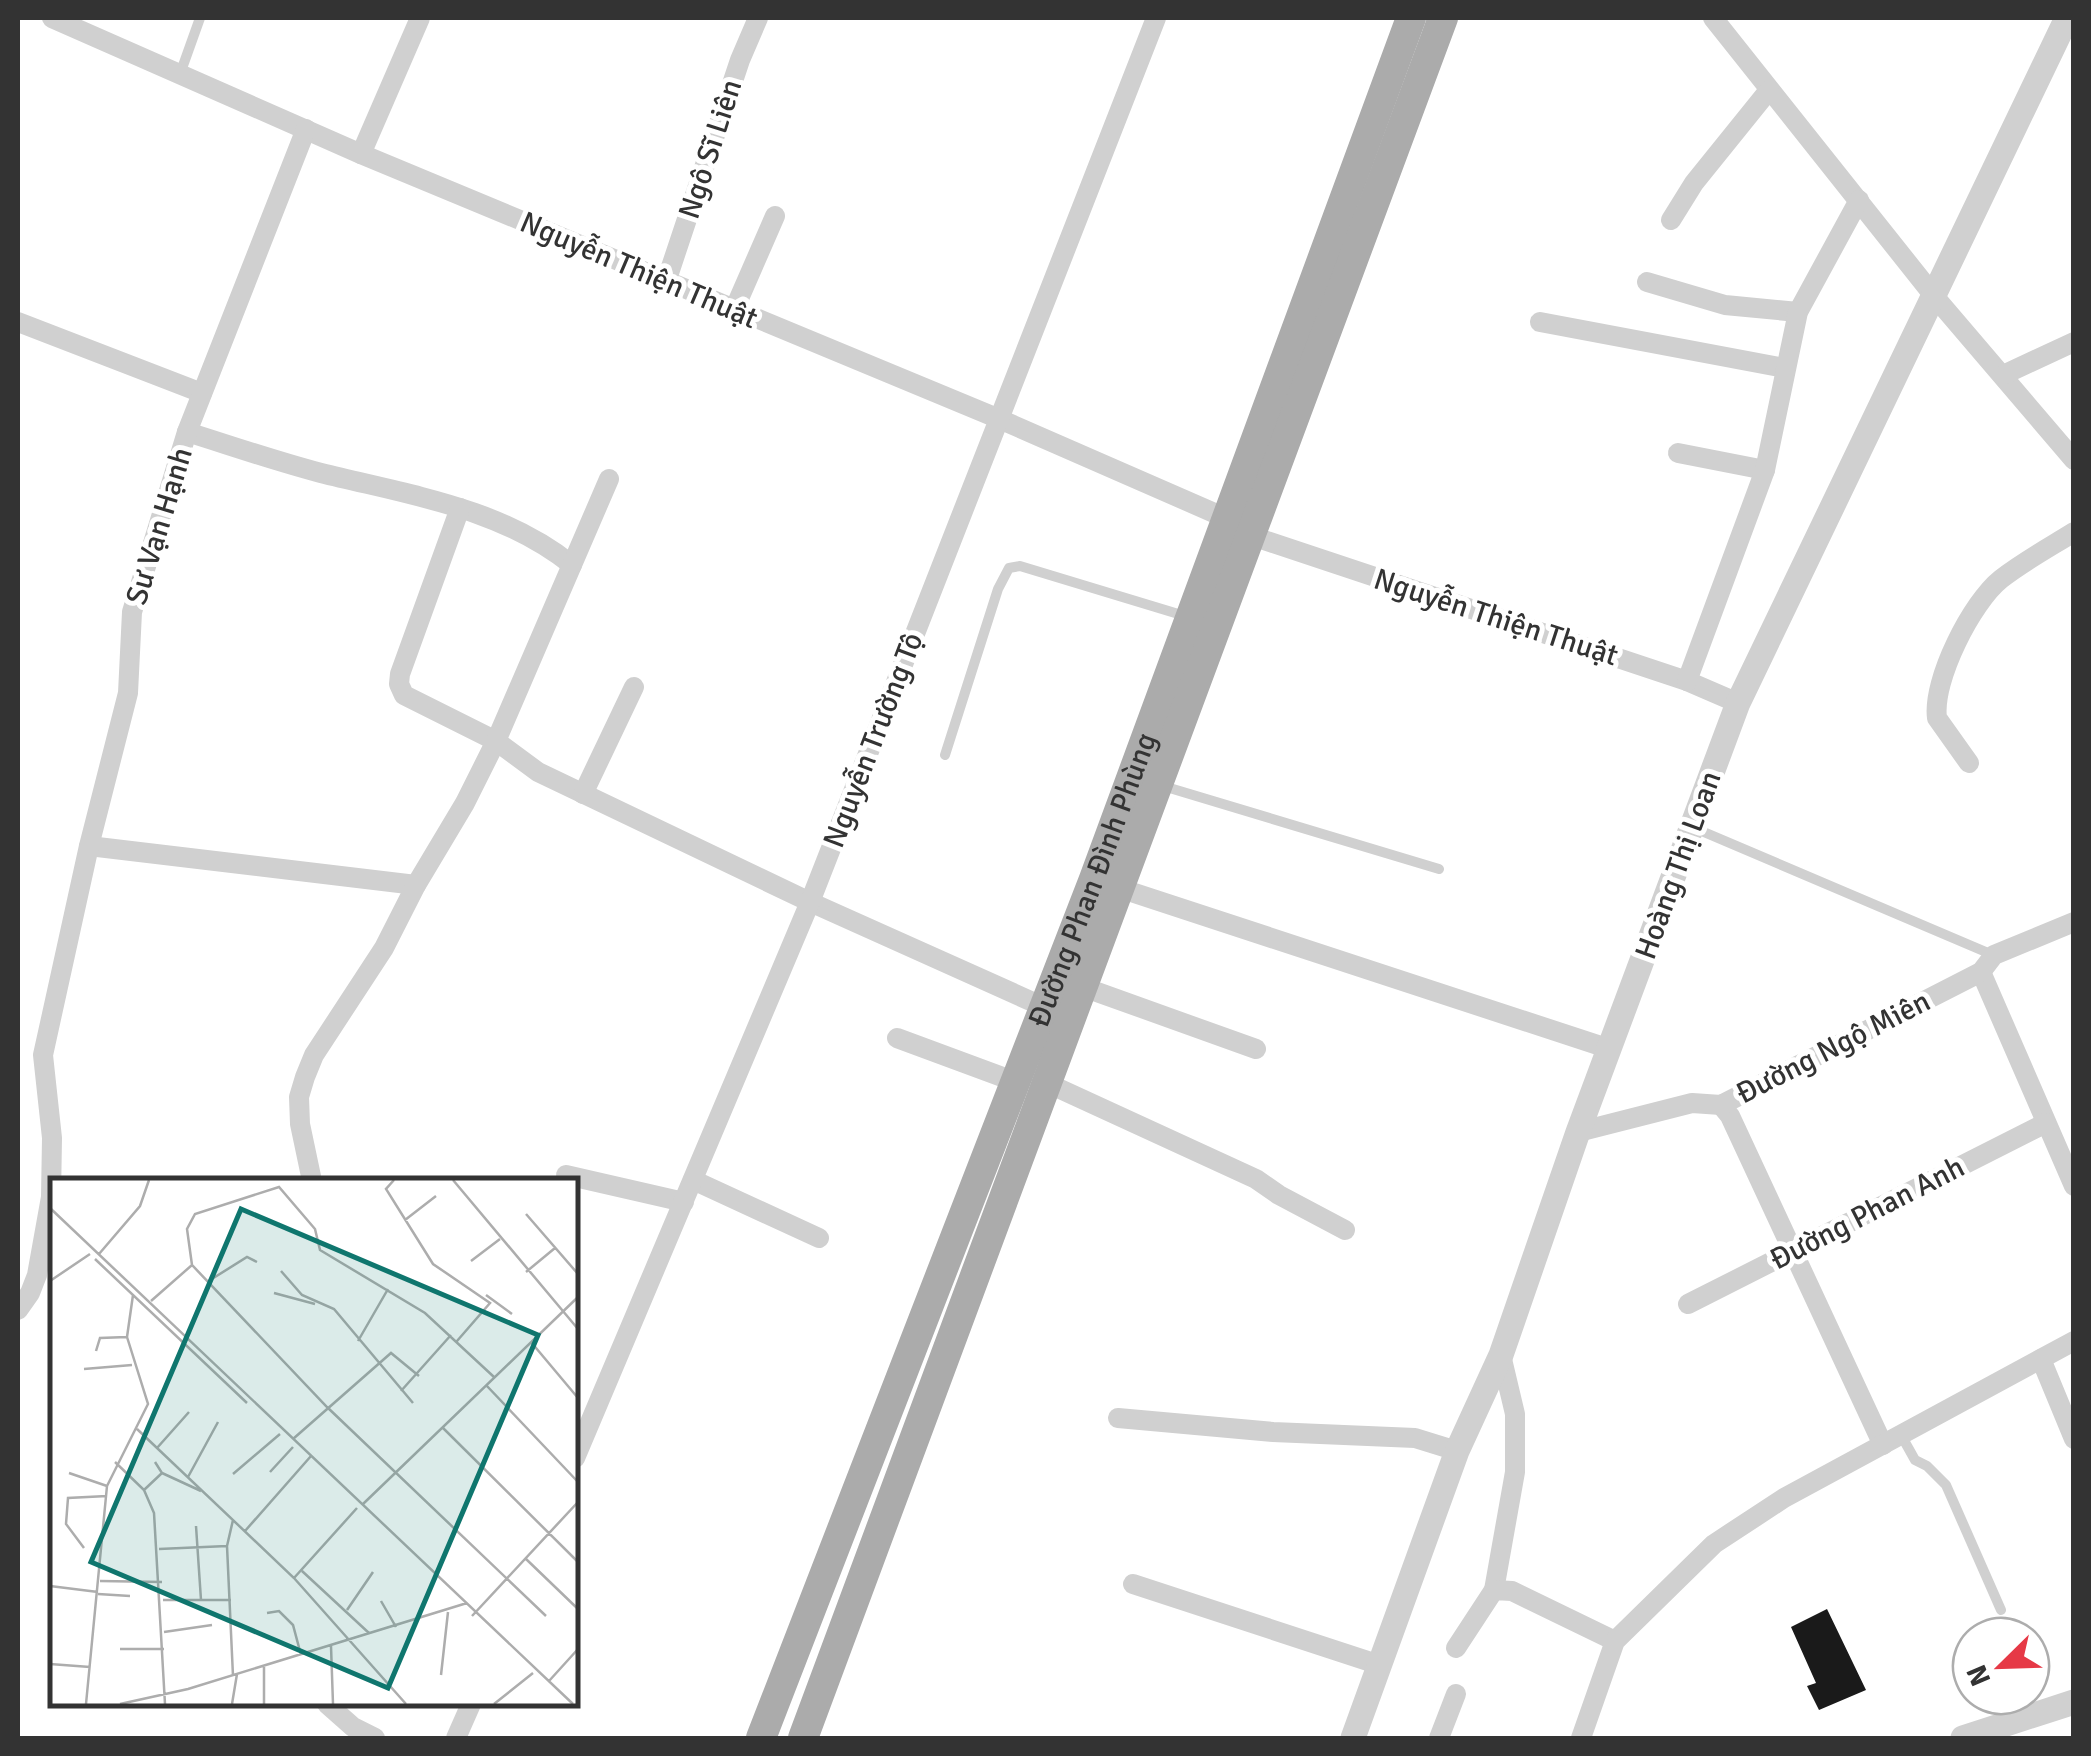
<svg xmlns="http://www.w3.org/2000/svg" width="2091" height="1756" viewBox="0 0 2091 1756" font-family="Signika,sans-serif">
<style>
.building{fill:#1a1a1a}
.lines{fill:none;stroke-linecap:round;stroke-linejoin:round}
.service{stroke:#d0d0d0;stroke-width:10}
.minor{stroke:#d0d0d0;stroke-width:20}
.tertiary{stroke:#d0d0d0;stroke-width:25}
.primary{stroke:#ababab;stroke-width:30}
.labels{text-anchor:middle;stroke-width:10;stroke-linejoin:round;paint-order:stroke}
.street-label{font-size:30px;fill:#333;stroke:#fff}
.inset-road{fill:none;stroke:#adadad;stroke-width:2.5}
.view{fill:#0f766e;fill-opacity:0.15;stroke:#0f766e;stroke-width:5}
.inset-edge{fill:none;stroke:#333;stroke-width:5}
</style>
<rect width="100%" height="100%" fill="#fff"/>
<!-- building -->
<polygon class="building" points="1827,1609 1866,1690 1819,1710 1807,1686 1816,1683 1791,1627"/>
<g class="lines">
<!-- service -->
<g class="service">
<polyline points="180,74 200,18"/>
<polyline points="945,755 998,589 1009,568 1020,566 1185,616"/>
<polyline points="1163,786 1439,869"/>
<polyline points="1692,827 1993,955"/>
<polyline points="1901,1435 1915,1460 1927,1466 1946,1485 2001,1610"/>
</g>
<!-- minor -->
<g class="minor">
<polyline points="52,18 361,154 997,418 1228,519"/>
<polyline points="1713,18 1934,296 2074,460"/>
<polyline points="361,154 420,18"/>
<polyline points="1671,220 1694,183 1769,90"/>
<polyline points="666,282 740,60 758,18"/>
<polyline points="1647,282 1725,305 1798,312"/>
<polyline points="734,310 775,216"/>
<polyline points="18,322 202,393"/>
<polyline points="1540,322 1785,368"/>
<polyline points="2003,375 2074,342"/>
<path d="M187,432c45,14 88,29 134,41 88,22 178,34 251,92"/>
<polyline points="1678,453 1765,470"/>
<polyline points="460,508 400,674 399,684 404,695 496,741 538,772 810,902 1044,1007"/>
<polyline points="1252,536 1687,681 1738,703"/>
<polyline points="1687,681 1765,470 1798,312 1859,200"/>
<path d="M1969,763l-32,-45c-5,-38 35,-116 64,-139 23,-18 49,-32 73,-47"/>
<polyline points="583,794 634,687"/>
<polyline points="89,846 416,885"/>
<polyline points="1110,885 1610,1049"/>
<polyline points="1981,972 2074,1186"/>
<polyline points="1083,987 1256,1049"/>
<polyline points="897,1038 1016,1082"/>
<polyline points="1047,1083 1256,1179 1279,1195 1345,1230"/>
<polyline points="1721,1105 1730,1116 1883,1445"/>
<polyline points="1578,1132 1692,1103 1721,1105 1981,972 1994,955 2074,922"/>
<polyline points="566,1175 684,1202"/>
<polyline points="693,1180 819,1238"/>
<polyline points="312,1181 300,1124 299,1097 305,1077 314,1055 384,948 416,885 465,803 496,741 609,479"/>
<polyline points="1688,1304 2046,1123"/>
<polyline points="18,1310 30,1293 37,1275 51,1197 52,1138 43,1055 89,846 128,693 132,612 187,432 306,129"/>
<polyline points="2041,1359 2074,1439"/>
<polyline points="1118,1418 1273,1432 1415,1438 1457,1451"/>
<polyline points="575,1458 810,902 1156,18"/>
<polyline points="1133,1584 1380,1665"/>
<polyline points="1494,1590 1515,1472 1515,1414 1501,1355"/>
<polyline points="1456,1648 1494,1590 1512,1591 1615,1641"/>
<polyline points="327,1704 353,1727 375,1738"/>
<polyline points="456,1738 471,1704"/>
<polyline points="1439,1738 1456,1694"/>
<polyline points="1581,1738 1615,1641 1714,1544 1784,1498 2074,1341"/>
</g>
<!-- tertiary -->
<g class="tertiary">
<polyline points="1353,1738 1457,1451 1501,1355 1578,1132 1738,703 2067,18"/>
<polyline points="1963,1738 2074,1702"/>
</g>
<!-- primary -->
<g class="primary">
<path id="s1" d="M761,1738l333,-859 317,-861"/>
<polyline points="803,1738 1443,18"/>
</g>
</g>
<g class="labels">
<!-- street labels -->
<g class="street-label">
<text transform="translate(710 149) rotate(-72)" y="10">Ngô Sĩ Liên</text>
<text transform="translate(639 270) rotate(23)" y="10">Nguyễn Thiện Thuật</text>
<text transform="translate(159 526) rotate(-73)" y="10">Sư Vạn Hạnh</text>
<text transform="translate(1496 617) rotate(18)" y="10">Nguyễn Thiện Thuật</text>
<text transform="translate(873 740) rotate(-69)" y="10">Nguyễn Trường Tộ</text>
<text transform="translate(1678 865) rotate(-70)" y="10">Hoàng Thị Loan</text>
<text dy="10" stroke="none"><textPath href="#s1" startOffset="920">Đường Phan Đình Phùng</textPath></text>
<text transform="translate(1833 1047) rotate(-27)" y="10">Đường Ngộ Miên</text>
<text transform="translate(1867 1213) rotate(-27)" y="10">Đường Phan Anh</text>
</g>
</g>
<!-- overview -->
<g transform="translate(50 1178)">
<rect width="528" height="528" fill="#fff"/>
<path class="inset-road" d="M344,2l-8,9 47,75 57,39 -33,38M403,2l125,149M0,30l523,496M476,36l52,60M355,42l31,-24M49,76l41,-48 9,-26M45,81l152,144M421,83l29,-22M142,87l-5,-36 8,-15 84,-27 36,42 5,21 105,63 69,64M231,93l21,24 32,14 79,94M476,94l29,-24M0,103l40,-27M157,104l40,-25 10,5M224,115l41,11M436,117l26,19M101,123l41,-36 135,142 219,209M308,163l30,-52M481,164l47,56M46,173l4,-13 27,-1M34,191l48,-4M436,207l92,97M351,213l50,-56M392,249l136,135M87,251l157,149 112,126M243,261l98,-86 28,23M107,270l32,-36M65,284l29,28 10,23 11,191M220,294l23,-25M19,295l38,13M112,295l39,18M183,296l47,-40M138,299l30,-55M94,312l18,-17 -7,-11M313,326l215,-207M146,348l5,74M195,353l66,-75M34,370l-18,-24 2,-26 39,-2M109,371l68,-3M476,381l52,50M252,393l68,63M244,400l63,-70M50,403l62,1M0,408l48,6M48,416l32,2M113,422h68M331,423l15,26M297,432l26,-38M217,435l12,-2 14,14 8,30M422,438l106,-114M114,454l48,-7M281,468l2,58M70,471h44M0,486l40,3M214,488v38M391,497l7,-63M183,498l-6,-130 6,-26M499,503l29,-32M36,526l21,-218 41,-82 -21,-67 6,-42M70,526l68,-15 279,-86M182,526l5,-30M444,526l39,-31"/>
<path class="view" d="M191,31l297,126 -150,353 -297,-126z"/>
<rect width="528" height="528" class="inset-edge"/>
</g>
<!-- border -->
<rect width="2091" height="1756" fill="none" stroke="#333333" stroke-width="40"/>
<!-- north arrow -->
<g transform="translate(2001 1666) rotate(247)"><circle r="48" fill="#ffffff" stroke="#adadad" stroke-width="2.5"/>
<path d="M0-8L18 38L0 25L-18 38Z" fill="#e63946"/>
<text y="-15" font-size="28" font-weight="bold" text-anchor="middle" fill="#333333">N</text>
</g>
</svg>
